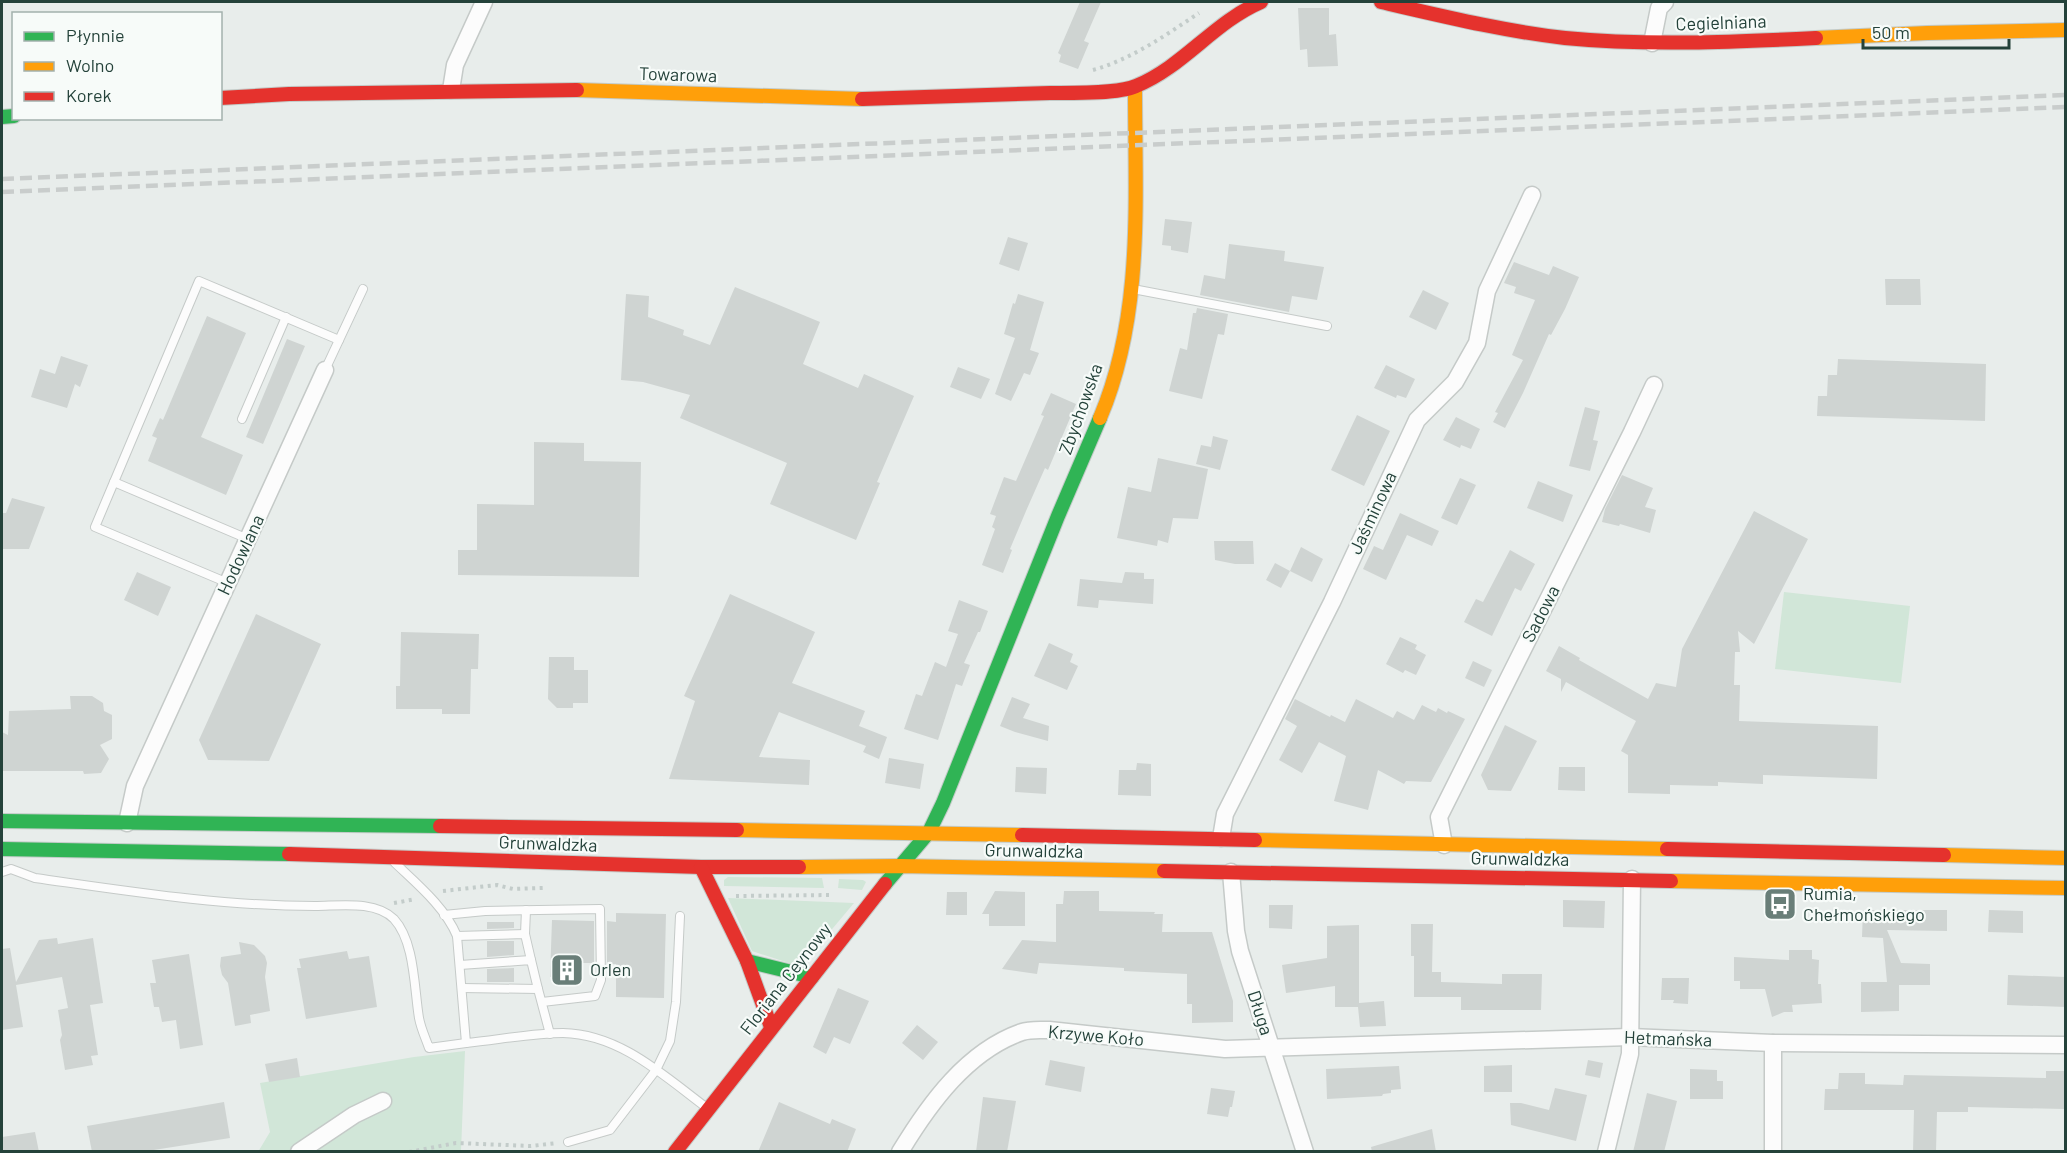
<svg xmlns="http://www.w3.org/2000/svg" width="2067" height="1153" viewBox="0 0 2067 1153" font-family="Barlow,sans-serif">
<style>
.green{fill:#d1e6d8}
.building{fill:#cfd4d2}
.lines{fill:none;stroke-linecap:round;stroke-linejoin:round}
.lane-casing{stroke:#c5cac8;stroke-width:10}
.street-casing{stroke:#c5cac8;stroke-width:19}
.fast-casing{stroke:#c3cbc8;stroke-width:16}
.slow-casing{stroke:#c3cbc8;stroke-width:16}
.jam-casing{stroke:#c3cbc8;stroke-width:16}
.path{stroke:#c3ccca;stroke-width:4;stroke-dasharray:3 4.5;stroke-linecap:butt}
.lane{stroke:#fcfcfc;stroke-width:8}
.street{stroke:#fcfcfc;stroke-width:16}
.fast{stroke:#30b455;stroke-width:14}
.slow{stroke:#ff9f0a;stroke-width:14}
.jam{stroke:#e5322d;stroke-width:14}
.rail{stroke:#c9cdcc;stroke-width:4.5;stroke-dasharray:12 6;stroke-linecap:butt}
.labels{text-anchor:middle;stroke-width:4.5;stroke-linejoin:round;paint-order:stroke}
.street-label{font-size:18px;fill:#24423a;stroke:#f7fbf9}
.poi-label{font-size:18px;fill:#24423a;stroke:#f7fbf9;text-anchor:start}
</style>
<rect width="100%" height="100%" fill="#e8edeb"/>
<!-- green -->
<g class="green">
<polygon points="1784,592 1910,606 1901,683 1775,669"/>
<polygon points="728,877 822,878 824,888 724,886 724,880"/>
<polygon points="839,879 863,880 866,882 862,890 838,888"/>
<polygon points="728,898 854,903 807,959 792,964 752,951"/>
<polygon points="465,1051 461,1151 258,1152 270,1132 260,1083 414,1057"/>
</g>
<!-- building -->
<g class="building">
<polygon points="1080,2 1101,2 1084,41 1089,43 1078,69 1059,62 1061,55 1058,53"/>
<polygon points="1298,8 1329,8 1329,35 1336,34 1338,66 1308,67 1307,49 1300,50"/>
<polygon points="1165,219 1192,222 1188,253 1171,250 1171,246 1162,245"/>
<polygon points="1008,237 1028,243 1019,271 999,264"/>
<polygon points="1229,244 1285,251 1284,261 1324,267 1317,300 1292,296 1289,312 1200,295 1204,275 1225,279"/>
<polygon points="1514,262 1549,275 1553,266 1579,277 1565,309 1551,335 1549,334 1523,393 1505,428 1493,422 1498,413 1495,412 1523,360 1512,355 1535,300 1514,293 1516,287 1504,283"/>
<polygon points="1885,279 1920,279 1921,305 1886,305"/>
<polygon points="735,287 820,322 803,364 858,388 864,374 914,396 877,482 880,483 856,540 770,504 787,463 680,418 690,395 643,382 621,380 626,294 649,296 648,317 684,330 683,335 710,345"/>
<polygon points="1423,290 1449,303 1436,330 1409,317"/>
<polygon points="1018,294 1044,302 1030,350 1039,353 1030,375 1024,373 1011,401 995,394 1015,338 1004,334 1013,303 1015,304"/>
<polygon points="1197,308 1228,314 1224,335 1218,334 1202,399 1169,391 1180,348 1187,350 1193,313 1196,313"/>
<polygon points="207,316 246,333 201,437 243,455 226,495 148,461 157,438 152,436 160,418 163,420"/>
<polygon points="287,339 305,346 263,444 246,437"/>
<polygon points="61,356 88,365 80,387 75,384 67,408 31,397 40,369 55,374"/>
<polygon points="1838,359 1986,364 1985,421 1817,416 1818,396 1827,396 1828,375 1837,375"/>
<polygon points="1386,365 1415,379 1406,398 1397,395 1396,398 1374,388"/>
<polygon points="958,367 990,379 981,399 950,387"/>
<polygon points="1051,393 1076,404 1048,470 1045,468 1026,511 1010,549 1012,550 1003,573 982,565 995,529 992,527 996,516 990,514 1004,477 1016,481 1044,416 1041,415"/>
<polygon points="1585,407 1600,411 1593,440 1598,441 1590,471 1569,466"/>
<polygon points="1357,415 1390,431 1364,486 1331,470"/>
<polygon points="1456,417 1480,429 1471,449 1461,445 1460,448 1443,440"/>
<polygon points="1213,436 1228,440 1220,470 1196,464 1201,445 1211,447"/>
<polygon points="534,442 584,443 584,461 641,462 639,577 458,575 458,550 477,550 477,504 534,505"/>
<polygon points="1158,458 1208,469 1198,519 1173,518 1168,543 1158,540 1157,546 1117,538 1128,487 1151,492"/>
<polygon points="1622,475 1653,488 1645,507 1656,510 1650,533 1620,524 1619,526 1602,522 1605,509"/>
<polygon points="1460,478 1476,485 1457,525 1441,518"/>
<polygon points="1538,481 1573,495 1563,522 1527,508"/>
<polygon points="12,498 45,507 29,549 2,549 2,513 6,513"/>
<polygon points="1754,511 1808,539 1754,644 1738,631 1740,652 1735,652 1734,685 1740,685 1739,721 1878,726 1877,779 1763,775 1763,784 1718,782 1718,786 1670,785 1670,794 1628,793 1628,755 1621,751 1636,721 1566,682 1561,692 1561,679 1546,671 1559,646 1580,658 1579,660 1648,699 1656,683 1676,687 1682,649"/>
<polygon points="1400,513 1439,531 1432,546 1407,535 1386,580 1363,569 1374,546 1383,550"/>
<polygon points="1214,541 1253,541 1254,564 1235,564 1215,560"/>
<polygon points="1301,547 1323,559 1312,582 1290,571"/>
<polygon points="1510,550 1535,564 1521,591 1515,588 1492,636 1464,622 1476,599 1483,602"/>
<polygon points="1275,563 1290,571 1281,588 1266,580"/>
<polygon points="137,572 171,587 158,616 124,600"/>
<polygon points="1125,572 1144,573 1144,579 1154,579 1153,604 1099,600 1098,608 1077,606 1080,579 1122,583"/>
<polygon points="730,594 815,632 792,683 865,711 859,726 887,737 879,759 863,752 866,746 779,712 759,757 810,760 809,785 669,779 695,701 684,696"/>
<polygon points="959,600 988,611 980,632 978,632 964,663 970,665 962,686 956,684 938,740 904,729 916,694 922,696 935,662 946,667 958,634 948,631"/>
<polygon points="256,614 321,644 269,761 208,760 199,740"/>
<polygon points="401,632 479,634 478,669 471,669 470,714 442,714 442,709 396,709 396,686 400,686"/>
<polygon points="1400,637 1417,645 1415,649 1426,655 1416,675 1405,670 1403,673 1386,664"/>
<polygon points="1049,643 1073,654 1070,662 1078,666 1067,690 1034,676"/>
<polygon points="549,657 574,657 574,670 588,670 588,703 573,703 573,708 557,708 548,699"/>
<polygon points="1473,661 1492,670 1484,687 1465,678"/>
<polygon points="70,696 92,696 103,703 104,711 112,715 112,739 100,745 109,759 101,773 84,774 83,771 2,771 2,732 8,735 9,711 71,709"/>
<polygon points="1012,697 1030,704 1023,718 1049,726 1048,741 1015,732 1000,726"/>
<polygon points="1295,699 1330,717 1331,715 1345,722 1356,699 1393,718 1397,711 1414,720 1422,705 1436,712 1438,708 1447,713 1448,711 1465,719 1431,782 1406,781 1404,784 1378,770 1368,810 1334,801 1346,756 1319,742 1302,773 1279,760 1297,726 1285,719"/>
<polygon points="1505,725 1537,741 1511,791 1488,790 1481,775"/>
<polygon points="889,758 924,764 920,789 885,783"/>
<polygon points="1137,763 1151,764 1151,796 1118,795 1119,770 1136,770"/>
<polygon points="1016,767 1047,768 1046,794 1015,792"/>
<polygon points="1559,767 1585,767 1585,791 1558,790"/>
<polygon points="995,891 1025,892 1025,926 989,926 989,914 982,914"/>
<polygon points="1064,891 1099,891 1099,911 1155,912 1154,914 1163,914 1162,932 1212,932 1233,1001 1233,1022 1192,1023 1192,1004 1187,1004 1187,974 1124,971 1124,968 1039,963 1037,974 1002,969 1022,940 1056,942 1056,904 1063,904"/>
<polygon points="947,892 967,892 967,915 946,915"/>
<polygon points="1563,900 1605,901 1604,928 1563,927"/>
<polygon points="1269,905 1293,905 1292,929 1269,928"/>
<polygon points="1863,910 1947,910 1947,931 1887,930 1901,963 1930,964 1930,985 1899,985 1899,1011 1861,1012 1861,982 1887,982 1883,938 1862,937"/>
<polygon points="1989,910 2023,911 2023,933 1988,932"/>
<polygon points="616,913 666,914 664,998 616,997 616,964 607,964 607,921 616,922"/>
<polygon points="552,920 594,921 594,963 583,963 583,978 550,977"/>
<polygon points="487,922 514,922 514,928 487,929"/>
<polygon points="1411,924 1433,924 1432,972 1441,972 1441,982 1502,984 1502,974 1542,974 1541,1010 1461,1010 1461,997 1414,997 1414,956 1411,956"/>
<polygon points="1359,925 1359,1003 1384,1001 1386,1026 1360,1027 1358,1007 1335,1007 1335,986 1286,993 1282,965 1327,958 1327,926"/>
<polygon points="57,938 58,944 93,938 103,1003 90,1005 98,1055 91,1056 93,1065 65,1070 60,1040 62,1035 58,1010 68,1008 62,977 16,985 23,1027 2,1030 2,949 10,948 16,982 39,940"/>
<polygon points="487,941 514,941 514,955 487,957"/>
<polygon points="239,942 254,945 265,956 267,963 265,977 270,1011 250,1015 251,1023 235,1026 228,983 222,975 220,966 221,957 241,954"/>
<polygon points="1789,950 1812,950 1812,959 1819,960 1818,984 1821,984 1822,1003 1792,1005 1793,1012 1784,1012 1772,1017 1765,989 1740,989 1740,981 1734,981 1734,957 1789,960"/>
<polygon points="347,951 349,959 369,956 377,1007 306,1019 297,968 301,968 299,959"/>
<polygon points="189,954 203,1045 180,1049 176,1020 162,1022 159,1007 154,1007 150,983 156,983 152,960"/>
<polygon points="514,968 514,982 487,982 487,969"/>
<polygon points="2008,975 2066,977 2066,1007 2007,1005"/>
<polygon points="1662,978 1689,978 1688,1004 1673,1003 1674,1000 1661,1000"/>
<polygon points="838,988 869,1001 850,1044 834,1037 826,1054 813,1047"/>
<polygon points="917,1025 938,1042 923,1060 902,1043"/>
<polygon points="297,1058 300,1077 269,1082 265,1064"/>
<polygon points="1050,1060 1085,1067 1081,1092 1045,1085"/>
<polygon points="1588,1060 1603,1063 1600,1078 1585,1075"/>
<polygon points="1512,1065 1512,1092 1484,1092 1484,1066"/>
<polygon points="1399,1066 1401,1089 1391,1090 1391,1093 1383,1094 1382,1096 1327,1099 1326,1069"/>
<polygon points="1690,1069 1717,1070 1717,1081 1723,1081 1723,1099 1690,1099"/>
<polygon points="2046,1071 2064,1071 2064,1109 1968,1107 1968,1112 1937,1112 1936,1152 1913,1152 1914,1110 1824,1110 1825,1089 1838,1089 1839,1073 1865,1073 1865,1084 1903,1085 1904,1075 2046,1078"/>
<polygon points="1211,1088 1235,1091 1232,1107 1230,1107 1228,1117 1207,1114"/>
<polygon points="1555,1088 1587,1095 1576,1141 1511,1125 1510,1103 1521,1103 1549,1110"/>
<polygon points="1647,1093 1677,1101 1664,1152 1633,1152"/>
<polygon points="983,1097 1016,1101 1007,1152 976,1152"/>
<polygon points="224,1102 230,1138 141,1152 92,1152 87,1126"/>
<polygon points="779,1102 830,1124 832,1119 856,1129 847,1152 758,1152"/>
<polygon points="1432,1129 1436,1152 1372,1152 1371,1147"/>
<polygon points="35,1132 39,1152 2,1152 2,1137"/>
</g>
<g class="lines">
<!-- lane casing -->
<g class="lane-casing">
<g id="lane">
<polyline points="1133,289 1327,326"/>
<polyline points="325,370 363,289"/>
<polyline points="242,419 286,317"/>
<polyline points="114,482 199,281 339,340"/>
<polyline points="228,583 95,527 114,482 248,539"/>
<path d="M395,863c22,21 50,44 62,73l9,107c31,-3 67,-10 97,-10 57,1 101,43 144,75"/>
<path d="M2,872l9,-3 24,9c93,13 186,28 280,28 24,0 60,-6 79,13 21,23 20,69 25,99 2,11 7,21 10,30l37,-5"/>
<polyline points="444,915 485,911 600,909 601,980 595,996 542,1002"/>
<polyline points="525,934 526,910"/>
<polyline points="457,936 525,934 531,960"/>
<polyline points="460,965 531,960 538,989"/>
<polyline points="462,988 538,989 550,1034"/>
<polyline points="568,1142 610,1130 656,1070 670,1041 676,1002 680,916"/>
</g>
</g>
<!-- street casing -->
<g class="street-casing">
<g id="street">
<polyline points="1652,43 1659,8 1665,2"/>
<polyline points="451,90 455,65 484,2"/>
<polyline points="127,823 135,786 325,370"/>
<polyline points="1221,838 1225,814 1332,602 1417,420 1455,382 1477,343 1487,291 1532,195"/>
<polyline points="1444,845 1439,817 1632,432 1654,385"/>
<polyline points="1231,872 1236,931 1240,951 1305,1152"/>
<polyline points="1773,1043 1773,1152"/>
<polyline points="299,1152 354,1115 383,1101"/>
<path d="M900,1152c29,-48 67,-101 122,-120 8,-3 19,-2 27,-2l176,19 405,-12 143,6 293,2"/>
<polyline points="1606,1152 1630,1054 1632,879"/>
</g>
</g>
<!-- fast casing -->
<g class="fast-casing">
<g id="fast">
<polyline points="2,117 14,116"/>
<polyline points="2,821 440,826"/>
<polyline points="2,849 289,854"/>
<polyline points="885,884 929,832 943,803 1058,516 1100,418"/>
<polyline points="747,961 812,977"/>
</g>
</g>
<!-- slow casing -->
<g class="slow-casing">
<g id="slow">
<polyline points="1816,38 1927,33 2066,30"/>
<polyline points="577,90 862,99"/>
<path d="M1100,418c44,-104 35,-220 35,-331"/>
<polyline points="737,830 1022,835"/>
<polyline points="1255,840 1667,849"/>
<polyline points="1944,855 2066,858"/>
<polyline points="799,867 900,866 1164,871"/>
<polyline points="1671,881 2066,888"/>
</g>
</g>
<!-- jam casing -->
<g class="jam-casing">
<g id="jam">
<path d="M1381,2c61,14 122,29 184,36 83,8 167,4 251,0"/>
<polyline points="220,98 289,94 577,90"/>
<path d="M862,99c63,-2 125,-4 188,-6 21,0 68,1 86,-7 47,-19 78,-64 125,-84"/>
<polyline points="440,826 737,830"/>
<polyline points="1022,835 1255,840"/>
<polyline points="1667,849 1944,855"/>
<polyline points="289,854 701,867 799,867"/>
<polyline points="701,867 747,961 771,1027"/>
<polyline points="1164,871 1671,881"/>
<polyline points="675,1152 885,884"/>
</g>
</g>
<!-- path -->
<g class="path">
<path d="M1093,70c39,-11 73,-35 106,-57"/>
<polyline points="443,891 497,885 513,889 543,888"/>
<polyline points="736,896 832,895"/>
<polyline points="394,903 416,899"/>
<polyline points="409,1152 456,1143 531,1146 557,1143"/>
</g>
<!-- lane -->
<use href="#lane" class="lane"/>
<!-- street -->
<use href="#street" class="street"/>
<!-- fast -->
<use href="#fast" class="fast"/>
<!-- slow -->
<use href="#slow" class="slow"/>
<!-- jam -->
<use href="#jam" class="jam"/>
<!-- rail -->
<g class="rail">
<polyline points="2,179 2066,95"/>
<polyline points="2,192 2066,107"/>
</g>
</g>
<!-- icons -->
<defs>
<g id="bus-square" transform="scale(1.725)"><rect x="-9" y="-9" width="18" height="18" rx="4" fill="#697e78" stroke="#f7fbf9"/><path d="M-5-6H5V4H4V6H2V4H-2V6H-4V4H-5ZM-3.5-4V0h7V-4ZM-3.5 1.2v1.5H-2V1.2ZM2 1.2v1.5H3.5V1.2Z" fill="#fff"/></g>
<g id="building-square" transform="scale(1.725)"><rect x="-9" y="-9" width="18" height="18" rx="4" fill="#697e78" stroke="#f7fbf9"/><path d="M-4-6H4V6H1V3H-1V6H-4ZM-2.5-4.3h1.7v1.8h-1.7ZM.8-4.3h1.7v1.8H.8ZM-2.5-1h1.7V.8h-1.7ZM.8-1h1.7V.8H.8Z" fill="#fff"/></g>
</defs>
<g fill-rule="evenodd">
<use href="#bus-square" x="1780" y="904"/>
<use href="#building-square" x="567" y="970"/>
</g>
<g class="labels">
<!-- street labels -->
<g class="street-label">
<text transform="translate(1721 23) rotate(-2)" y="6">Cegielniana</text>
<text transform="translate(678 75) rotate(2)" y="6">Towarowa</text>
<text transform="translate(1081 409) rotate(-70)" y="6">Zbychowska</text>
<text transform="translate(1373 513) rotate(-65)" y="6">Jaśminowa</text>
<text transform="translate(241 555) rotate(-65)" y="6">Hodowlana</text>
<text transform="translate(1541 614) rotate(-63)" y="6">Sadowa</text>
<text transform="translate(548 844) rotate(2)" y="6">Grunwaldzka</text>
<text transform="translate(1034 851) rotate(1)" y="6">Grunwaldzka</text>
<text transform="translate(1520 859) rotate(1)" y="6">Grunwaldzka</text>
<text transform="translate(786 979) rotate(-52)" y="6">Floriana Ceynowy</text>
<text transform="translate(1260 1013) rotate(72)" y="6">Długa</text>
<text transform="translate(1096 1036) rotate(5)" y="6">Krzywe Koło</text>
<text transform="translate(1668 1039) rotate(2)" y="6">Hetmańska</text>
</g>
<!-- poi labels -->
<g class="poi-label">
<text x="1803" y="900">Rumia,<tspan x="1803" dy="21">Chełmońskiego</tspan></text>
<text x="590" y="976">Orlen</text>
</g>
</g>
<!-- border -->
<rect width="2067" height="1153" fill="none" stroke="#24423a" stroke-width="6"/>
<!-- legend -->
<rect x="12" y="12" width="210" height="108" fill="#f7fbf9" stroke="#a3b1ad" stroke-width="1.5"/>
<rect x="24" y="32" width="30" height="9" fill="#30b455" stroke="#a3b1ad" stroke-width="1.5"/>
<text x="66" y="42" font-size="18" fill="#24423a">Płynnie</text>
<rect x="24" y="62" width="30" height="9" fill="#ff9f0a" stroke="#a3b1ad" stroke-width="1.5"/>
<text x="66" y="72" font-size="18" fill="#24423a">Wolno</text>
<rect x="24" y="92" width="30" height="9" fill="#e5322d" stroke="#a3b1ad" stroke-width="1.5"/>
<text x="66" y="102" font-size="18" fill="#24423a">Korek</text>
<!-- scale -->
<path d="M1863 39v9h146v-9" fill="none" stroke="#24423a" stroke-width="3"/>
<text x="1872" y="39" font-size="18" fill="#24423a" stroke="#f7fbf9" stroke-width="4.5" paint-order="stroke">50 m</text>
</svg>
